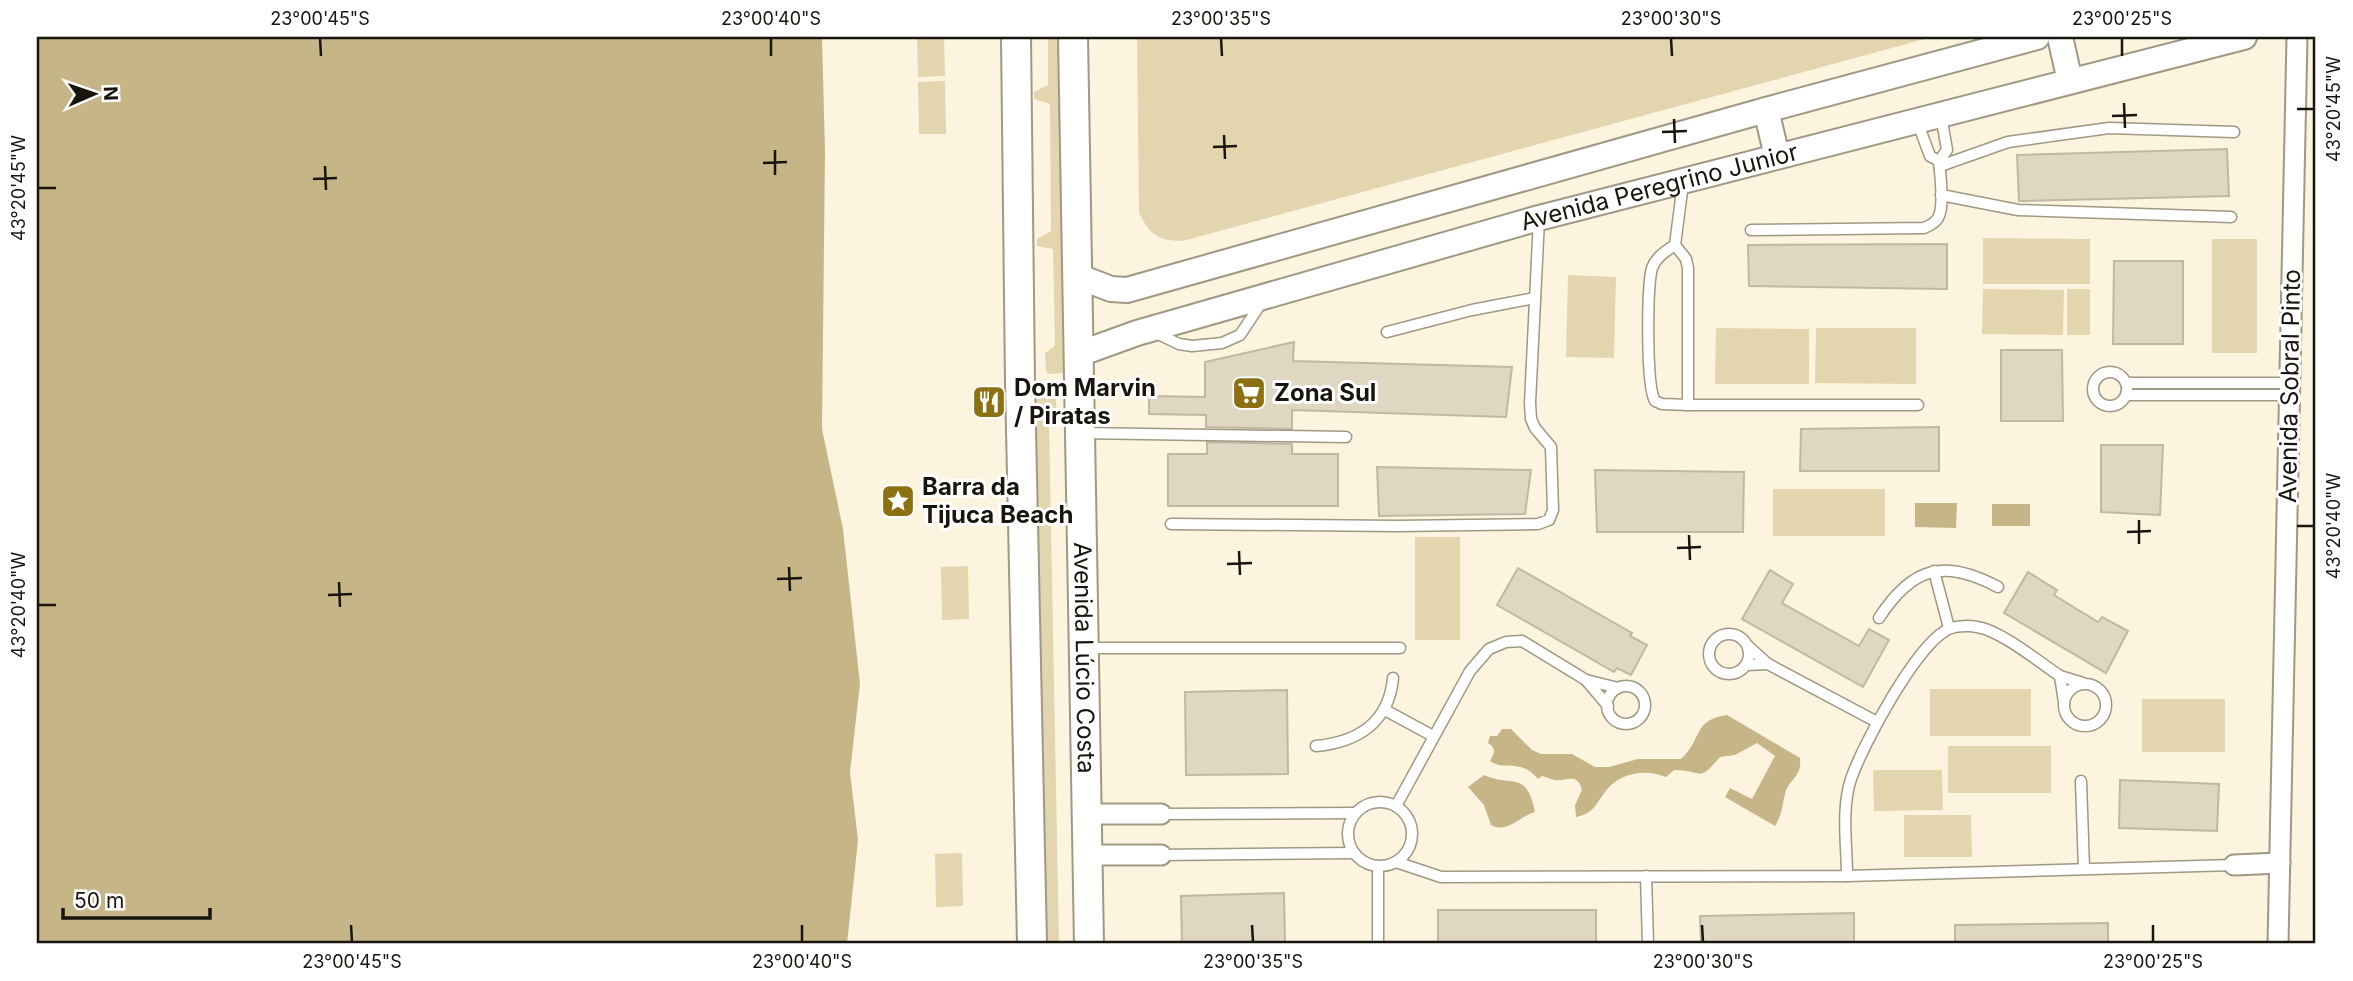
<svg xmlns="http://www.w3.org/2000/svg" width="2353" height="981" viewBox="0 0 2353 981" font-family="Inter,sans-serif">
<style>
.green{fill:#e3d5ae}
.water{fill:#c6b586}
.building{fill:#dfd7c2;stroke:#bfb8a3;stroke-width:2}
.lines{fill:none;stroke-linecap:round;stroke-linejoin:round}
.service-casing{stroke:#9f9883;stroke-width:13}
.minor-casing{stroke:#9f9883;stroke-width:23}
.tertiary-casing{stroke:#9f9883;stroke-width:28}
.secondary-casing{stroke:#9f9883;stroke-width:32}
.service{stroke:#fff;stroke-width:10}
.minor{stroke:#fff;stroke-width:19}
.tertiary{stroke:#fff;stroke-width:24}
.secondary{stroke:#fff;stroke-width:28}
.ticks{fill:none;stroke:#17150d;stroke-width:2.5}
.labels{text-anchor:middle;stroke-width:6;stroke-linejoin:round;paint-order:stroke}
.street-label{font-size:24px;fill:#17150d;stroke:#fff}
.poi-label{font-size:24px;font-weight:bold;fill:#17150d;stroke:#fff;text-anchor:start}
.neatline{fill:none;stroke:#17150d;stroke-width:2.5}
.ticks-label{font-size:18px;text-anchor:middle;fill:#17150d}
</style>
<rect width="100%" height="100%" fill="#fcf4de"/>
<!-- green -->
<g class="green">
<polygon points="917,37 944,37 945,76 918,77"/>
<polygon points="1048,37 1063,37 1067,373 1048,374 1046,370 1045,353 1055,346 1053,249 1037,246 1037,239 1051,231 1050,104 1034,99 1034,92 1048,85"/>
<path d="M1137,37h795l-749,204c-26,-1 -32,-5 -44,-28z"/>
<polygon points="945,81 946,134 919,134 918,82"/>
<polygon points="1983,238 2090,239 2090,284 1983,284"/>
<rect x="2212" y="239" width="45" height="114"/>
<polygon points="1568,275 1616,277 1614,358 1566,357"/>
<polygon points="1983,289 2064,290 2063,335 1982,334"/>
<rect x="2067" y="289" width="23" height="46"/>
<polygon points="1716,328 1809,329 1809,384 1715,384"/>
<polygon points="1816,328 1916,328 1916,384 1815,383"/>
<polygon points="1055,388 1057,416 1049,423 1059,944 1044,944 1034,389"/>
<rect x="1773" y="489" width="112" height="47"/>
<rect x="1415" y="537" width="45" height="103"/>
<polygon points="968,566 969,619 942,620 941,567"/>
<rect x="1930" y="689" width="101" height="47"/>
<rect x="2142" y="699" width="83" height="53"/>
<rect x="1948" y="746" width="103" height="47"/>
<polygon points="1873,770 1942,770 1943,810 1874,811"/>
<polygon points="1904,815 1971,815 1972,857 1904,857"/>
<polygon points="962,853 963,906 936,907 935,854"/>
</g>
<!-- water -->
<g class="water">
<polygon points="37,37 822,37 825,152 822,429 843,529 860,684 850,772 858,840 847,944 37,944"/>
<polygon points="1915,503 1957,503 1956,528 1915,527"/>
<rect x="1992" y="504" width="38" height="22"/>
<path d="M1727,715l73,43c2,20 -11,20 -15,36 -3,12 -3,21 -10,32l-50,-29 5,-9 22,11 23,-43 -18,-13 -22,12 -15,2c-23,27 -16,13 -46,13l-8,7c-21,-9 -48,-4 -61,15 -9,12 -12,22 -29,25l-1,-12 7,-15c-4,-15 -10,-11 -23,-10 -5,1 -12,-3 -17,-4l-4,3c-18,-22 -33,-7 -48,-18 4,-8 7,-12 -2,-18l2,-7h7l5,-7h9l21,21 9,4h31l23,13h14l29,-8h43c22,-20 11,-39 46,-44z"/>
<path d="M1484,775c29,13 42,-6 51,37 -17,5 -27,22 -44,13l-7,-20 -16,-18z"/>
</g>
<!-- building -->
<g class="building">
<polygon points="2227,149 2229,196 2019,201 2017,155"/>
<polygon points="1947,244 1947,289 1749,286 1748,245"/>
<polygon points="2114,261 2183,261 2183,344 2113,344"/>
<polygon points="1294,342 1293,361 1512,367 1506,417 1292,410 1292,429 1206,427 1206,415 1149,414 1149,396 1205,397 1205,362"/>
<polygon points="2001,350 2062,350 2063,421 2001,421"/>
<polygon points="1939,427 1939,471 1800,471 1801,429"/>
<polygon points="1207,442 1292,444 1292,454 1338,454 1338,506 1168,506 1168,454 1207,454"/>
<polygon points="2101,445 2163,445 2160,515 2101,512"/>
<polygon points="1377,467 1531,470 1525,514 1379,516"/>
<polygon points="1595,470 1744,472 1743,532 1597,532"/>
<polygon points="1518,568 1632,633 1630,636 1647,645 1631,675 1617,668 1614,672 1497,605"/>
<polygon points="1770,570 1793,584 1782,603 1859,646 1869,629 1889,640 1863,687 1742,619"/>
<polygon points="2028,572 2057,590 2054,595 2098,622 2102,617 2128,631 2106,673 2004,613"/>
<polygon points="1287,690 1288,774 1186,775 1185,692"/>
<polygon points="2120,780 2219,784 2217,831 2119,828"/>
<polygon points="1284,893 1285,944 1182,944 1181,896"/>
<rect x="1438" y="910" width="158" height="34"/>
<polygon points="1854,913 1854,944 1701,944 1700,916"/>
<polygon points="2108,923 2108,944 1955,944 1955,925"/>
</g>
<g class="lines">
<!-- service casing -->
<g class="service-casing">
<g id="service">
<polyline points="1917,121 1930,156 1939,161"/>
<polyline points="1940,166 2008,142 2109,128 2234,132"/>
<polyline points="1941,195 2018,210 2231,217"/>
<path d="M1751,230l173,-2c5,-2 11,-5 14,-10 7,-12 2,-43 1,-57l8,-11 -6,-35"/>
<path d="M1675,245c-9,6 -19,12 -23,23 -5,19 -6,118 3,133l7,3 26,1h230"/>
<polyline points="1675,245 1686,259 1688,268 1688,405"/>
<polyline points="1675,245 1683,183"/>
<polyline points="1154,332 1179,344 1192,346 1222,343 1240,335 1262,302"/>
<polyline points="1387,332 1472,310 1535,298"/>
<circle cx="2110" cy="389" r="17"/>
<polyline points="2127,383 2290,383"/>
<polyline points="2127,395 2289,395"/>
<polyline points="1081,433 1346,437"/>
<polyline points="1171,524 1398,526 1538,524 1549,520 1553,510 1551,447 1535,428 1531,419 1530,403 1539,219"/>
<polyline points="1934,571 1949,628"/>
<path d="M1879,618c33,-51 65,-60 119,-31"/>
<circle cx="1729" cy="654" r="20"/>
<polyline points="1088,648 1400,648"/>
<polyline points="1768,664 1877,722"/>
<polyline points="1746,665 1768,664 1748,646"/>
<circle cx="2085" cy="705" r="21"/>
<circle cx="1626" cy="705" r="19"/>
<polyline points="2064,702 2060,676 2083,683"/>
<polyline points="1608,706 1586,680 1618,688"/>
<polyline points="1385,710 1433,736"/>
<path d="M1316,746c42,-4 73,-24 77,-68"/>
<polyline points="2081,781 2084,869"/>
<circle cx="1380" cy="834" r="32"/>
<polyline points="1396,806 1470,671 1489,649 1506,642 1522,641 1586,680"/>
<polyline points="1161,814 1355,813"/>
<polyline points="1161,855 1354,853"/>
<path d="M1396,862l45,15 406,-1c0,-30 -6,-67 4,-97 12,-35 63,-129 94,-148 7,-5 23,-6 32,-4 23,3 62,35 83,49"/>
<polyline points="1378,866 1378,944"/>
<polyline points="1646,876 1648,944"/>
<polyline points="1847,876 2234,865"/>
</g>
</g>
<!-- minor casing -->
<g class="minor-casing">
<g id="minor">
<polyline points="1086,814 1161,814"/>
<polyline points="1087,855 1161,855"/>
<polyline points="2234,865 2280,863"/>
<polyline points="2278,944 2297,37"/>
</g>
</g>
<!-- tertiary casing -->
<g class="tertiary-casing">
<g id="tertiary">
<polyline points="2060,37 2070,81"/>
<polyline points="1766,110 1777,156"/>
<polyline points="1077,276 1111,289 1127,290 1766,110 2037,37"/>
<path id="s1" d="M1079,354l58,-21 402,-115 705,-181"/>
</g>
</g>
<!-- secondary casing -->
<g class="secondary-casing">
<g id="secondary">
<polyline points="1016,37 1020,382 1032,944"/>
<path id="s2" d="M1073,37l16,907"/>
</g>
</g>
<!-- service -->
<use href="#service" class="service"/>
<!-- minor -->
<use href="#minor" class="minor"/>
<!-- tertiary -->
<use href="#tertiary" class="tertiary"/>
<!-- secondary -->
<use href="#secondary" class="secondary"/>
</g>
<!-- ticks -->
<path class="ticks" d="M320,38l1,18M771,38v18M1221,38l1,18M1671,38l1,18M2122,38v18M2124,103l1,25M2297,109h17M2112,116l25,-1M1674,119l1,24M1662,132l25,-1M1224,135l1,24M1213,147l24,-1M775,150v25M763,163l24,-1M325,166l1,24M313,179l24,-1M38,188h18M2139,520v24M2297,526h17M2127,532l24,-1M1689,535l1,25M1677,548l24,-1M1239,551l1,24M1227,564l25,-1M789,567l1,24M777,579l25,-1M339,582l1,25M328,595l24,-1M38,605h18M351,925l1,17M802,925v17M1252,925l1,17M1702,925l1,17M2153,925v17"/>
<!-- icons -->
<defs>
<g id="supermarket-square" transform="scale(1.75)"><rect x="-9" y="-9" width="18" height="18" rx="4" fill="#8c7113" stroke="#fff"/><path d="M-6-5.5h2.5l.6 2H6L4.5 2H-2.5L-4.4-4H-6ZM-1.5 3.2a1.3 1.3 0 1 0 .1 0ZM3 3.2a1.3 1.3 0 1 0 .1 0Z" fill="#fff"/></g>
<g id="restaurant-square" transform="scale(1.75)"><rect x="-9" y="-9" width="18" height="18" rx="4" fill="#8c7113" stroke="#fff"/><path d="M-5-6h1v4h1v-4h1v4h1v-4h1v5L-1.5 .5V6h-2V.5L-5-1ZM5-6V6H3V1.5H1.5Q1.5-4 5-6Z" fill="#fff"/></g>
<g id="sight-square" transform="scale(1.75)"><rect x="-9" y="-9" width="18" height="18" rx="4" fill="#8c7113" stroke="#fff"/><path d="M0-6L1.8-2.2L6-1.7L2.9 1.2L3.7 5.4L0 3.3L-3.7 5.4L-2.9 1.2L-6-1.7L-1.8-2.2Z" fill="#fff"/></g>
</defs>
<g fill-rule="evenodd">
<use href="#supermarket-square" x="1249" y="393"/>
<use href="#restaurant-square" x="989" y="402"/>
<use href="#sight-square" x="898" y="501"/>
</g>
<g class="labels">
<!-- street labels -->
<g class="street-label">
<text dy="8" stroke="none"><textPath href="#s1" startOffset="604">Avenida Peregrino Junior</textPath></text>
<text transform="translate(2290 386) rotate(-89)" y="8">Avenida Sobral Pinto</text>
<text dy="8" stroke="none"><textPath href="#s2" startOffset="621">Avenida Lúcio Costa</textPath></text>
</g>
<!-- poi labels -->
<g class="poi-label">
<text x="1014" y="396">Dom Marvin<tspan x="1014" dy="28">/ Piratas</tspan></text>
<text x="1274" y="401">Zona Sul</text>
<text x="922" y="495">Barra da<tspan x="922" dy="28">Tijuca Beach</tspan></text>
</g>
</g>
<!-- border -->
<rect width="2353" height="981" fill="none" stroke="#ffffff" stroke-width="77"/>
<!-- north arrow -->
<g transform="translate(94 94) rotate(88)" stroke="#ffffff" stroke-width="5" paint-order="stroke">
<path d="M0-5L12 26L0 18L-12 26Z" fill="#17150d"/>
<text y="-10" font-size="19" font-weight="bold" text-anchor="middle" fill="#17150d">N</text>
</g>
<!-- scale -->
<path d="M63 908v10h147v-10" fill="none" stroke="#17150d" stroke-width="3.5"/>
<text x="74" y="908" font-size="21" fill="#17150d" stroke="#ffffff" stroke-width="5" paint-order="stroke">50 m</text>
<rect x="38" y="38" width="2276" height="904" class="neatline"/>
<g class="ticks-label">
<text x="320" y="25">23°00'45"S</text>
<text x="771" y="25">23°00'40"S</text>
<text x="1221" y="25">23°00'35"S</text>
<text x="1671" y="25">23°00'30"S</text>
<text x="2122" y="25">23°00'25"S</text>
<text transform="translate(2334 109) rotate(-90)" y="6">43°20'45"W</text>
<text transform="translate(19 188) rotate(-90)" y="6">43°20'45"W</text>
<text transform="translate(2334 526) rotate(-90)" y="6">43°20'40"W</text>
<text transform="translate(19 605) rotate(-90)" y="6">43°20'40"W</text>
<text x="352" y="968">23°00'45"S</text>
<text x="802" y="968">23°00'40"S</text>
<text x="1253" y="968">23°00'35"S</text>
<text x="1703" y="968">23°00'30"S</text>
<text x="2153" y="968">23°00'25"S</text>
</g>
</svg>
